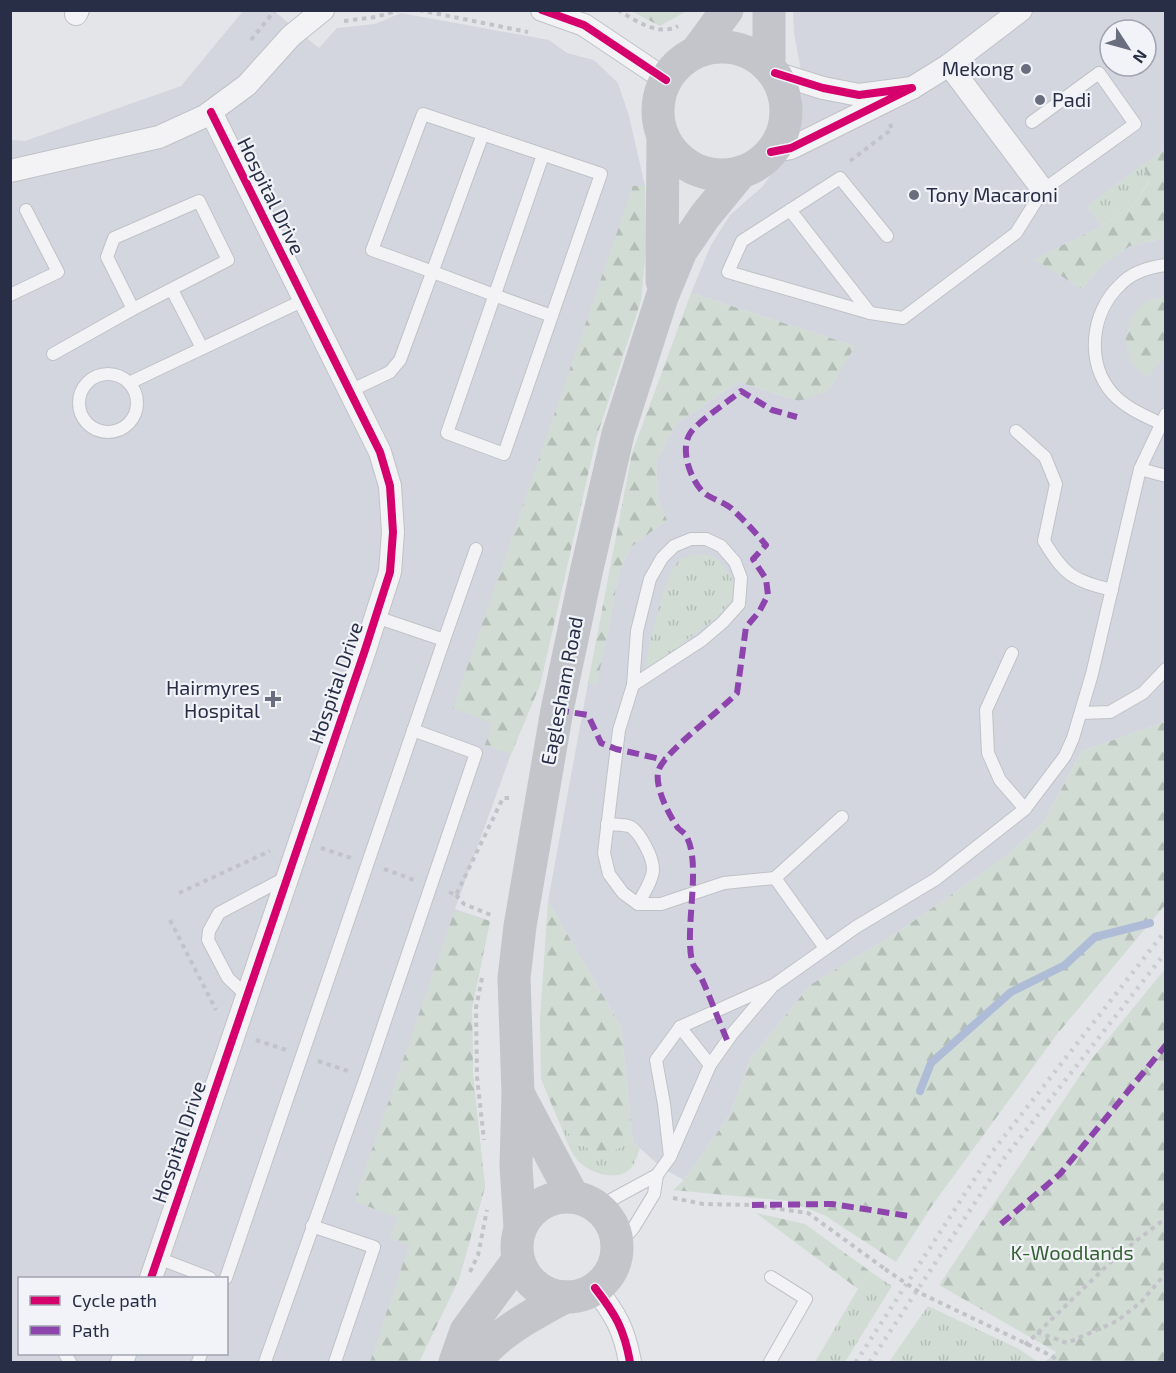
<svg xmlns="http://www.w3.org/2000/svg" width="1176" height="1373" viewBox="0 0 1176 1373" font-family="'Exo 2',sans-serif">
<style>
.built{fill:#d3d6df;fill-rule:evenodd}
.grass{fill:url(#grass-tufts)}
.forest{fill:url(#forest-firs)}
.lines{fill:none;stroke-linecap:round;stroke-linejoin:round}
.stream{stroke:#afbcd7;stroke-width:8}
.service-casing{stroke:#c0c2c7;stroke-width:14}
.minor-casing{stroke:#c0c2c7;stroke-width:24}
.path{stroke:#c2c3c9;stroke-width:4;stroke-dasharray:4.5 4.5;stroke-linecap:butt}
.service{stroke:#f3f3f6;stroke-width:12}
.minor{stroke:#f3f3f6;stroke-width:22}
.secondary{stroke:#c4c5ca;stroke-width:33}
.rail{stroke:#cccdd1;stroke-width:4.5;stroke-dasharray:3 6;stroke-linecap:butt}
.path-bridge{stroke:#c2c3c9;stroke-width:4;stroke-dasharray:4.5 4.5;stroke-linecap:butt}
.quiet{stroke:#8e44ad;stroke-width:6;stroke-dasharray:12 6;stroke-linecap:butt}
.cycleway-casing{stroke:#f1f3f8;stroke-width:11}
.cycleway{stroke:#d6006c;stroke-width:8}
.poi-dot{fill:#696e7e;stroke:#f1f3f8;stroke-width:2}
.labels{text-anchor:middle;stroke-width:4.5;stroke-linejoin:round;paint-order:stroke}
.poi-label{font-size:20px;fill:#282e45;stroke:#f1f3f8;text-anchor:end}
.street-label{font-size:20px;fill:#282e45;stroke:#f1f3f8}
.park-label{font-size:20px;fill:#356233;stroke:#f1f3f8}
</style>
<defs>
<pattern id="grass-tufts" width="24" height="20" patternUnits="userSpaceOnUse" patternTransform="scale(1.5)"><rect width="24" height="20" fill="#d1ddd4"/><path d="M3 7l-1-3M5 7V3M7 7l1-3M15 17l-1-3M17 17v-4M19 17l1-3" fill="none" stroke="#b3beb7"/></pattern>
<pattern id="forest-firs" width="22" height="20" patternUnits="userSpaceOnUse" patternTransform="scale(1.5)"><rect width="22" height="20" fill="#d1ddd4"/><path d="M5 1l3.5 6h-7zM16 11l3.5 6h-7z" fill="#b3beb7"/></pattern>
</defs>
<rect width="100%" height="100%" fill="#e3e5e9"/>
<!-- built -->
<g class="built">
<path d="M243,11h31l45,37 18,-20 38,-4 26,-11 148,27 18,13 27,7 24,23 11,33 16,70 1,62 -5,52 -45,139 -56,246 -29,69 -56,155 35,12 -18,87 1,68 12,111 -26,92 -40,83h-408v-1222l14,1 156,-55zM20,1278h206v76h-206z"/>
<path d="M793,11h372v138l-78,57 15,20 -67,33 47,30 21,-25 27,-18 35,-8v484l-83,29 -39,72 -37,33 -105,74 -91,55 -59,73 -22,58 -45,64 -22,-12 -29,-26 -12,-115 -73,-126 40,-218h9l23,-114 11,-22 36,-27 -9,-21 -2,-37 21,-39 61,-41 61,19 56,-55 -164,-53 20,-48 19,-30 33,-29 37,-53 2,-21 -1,-41 -7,-38zM1110,30h36v36h-36z"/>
</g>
<!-- grass -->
<g class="grass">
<polygon points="1143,165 1149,181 1133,206 1102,226 1087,206"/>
<path d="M693,555c17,-1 25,2 35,17 21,30 -25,55 -44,70 -10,9 -20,18 -32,26l-7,-2c4,-19 21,-97 35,-106 3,-2 9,-4 13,-5z"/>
<path d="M559,1122l18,21 26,12 30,-13 7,6c-3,7 -4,15 -10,21 -15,14 -45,3 -55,-12 -7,-10 -11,-24 -16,-35z"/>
<polygon points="871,1272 892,1286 845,1362 815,1362 858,1289"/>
<polygon points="928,1306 1019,1349 1038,1362 889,1362"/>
</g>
<!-- forest -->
<g class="forest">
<polygon points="631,11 687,11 660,26"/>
<polygon points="1165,149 1165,238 1130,246 1103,264 1082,289 1034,259 1102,226 1133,206 1149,182 1143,165"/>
<polygon points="633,186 645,186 646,248 641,300 596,439 540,685 511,754 485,745 492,723 453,708"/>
<polygon points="691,293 855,346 829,391 799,401 738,382 677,423 656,463 658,499 667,520 631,547 620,569 597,684 588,683 632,453"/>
<path d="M1165,296v59l-18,23c-5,-5 -13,-11 -16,-17 -11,-22 -3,-52 20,-61 4,-2 10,-3 14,-4z"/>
<polygon points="1165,722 1165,905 1058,1033 931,1207 896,1262 824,1215 788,1201 673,1190 684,1180 729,1116 751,1058 810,985 901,930 1006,856 1043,823 1082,751"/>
<polygon points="548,901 621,1027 633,1142 603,1155 577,1143 559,1122 541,1079 540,1018"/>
<polygon points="455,910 490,921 472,1008 473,1076 485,1187 459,1279 419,1362 370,1362 409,1245 389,1238 398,1218 354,1201"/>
<polygon points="1165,969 1165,1362 1045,1362 1056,1352 939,1285 1090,1061"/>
<polygon points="756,1213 805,1224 871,1272 858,1289"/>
</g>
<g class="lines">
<!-- stream -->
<polyline class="stream" points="920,1091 931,1063 1011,992 1065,965 1095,937 1150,923"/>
<!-- service casing -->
<g class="service-casing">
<g id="service">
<path d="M543,155l-96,278 57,21 97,-280c-59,-20 -119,-40 -178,-60l-51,136c61,21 120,45 180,66"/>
<polygon points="199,201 228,260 133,309 107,257 114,238"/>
<polyline points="790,210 870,313"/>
<polyline points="887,236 840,178 742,241 728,272 870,313 903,318 1016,233 1043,190 1135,124 1099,73 1032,122"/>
<polyline points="172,290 202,348"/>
<polyline points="10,295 58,272 26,210"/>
<polyline points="53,354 133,309"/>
<circle cx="108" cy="403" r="29"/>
<polyline points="129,383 304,300"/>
<polyline points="350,391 390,372 400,360 483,134"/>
<path d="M1160,423c-17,-8 -34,-15 -47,-29 -28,-31 -22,-82 7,-109 11,-12 30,-18 46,-20"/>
<path d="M1016,431l29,26 11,27 -12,57c21,35 29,39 68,49"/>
<polyline points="1140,469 1166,476"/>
<polyline points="444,640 476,549"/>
<polyline points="1012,653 986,710 988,753 1000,780 1025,809"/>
<polyline points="633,685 702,640 723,622 739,604 741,578 735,562 721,546 706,539 691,539 674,546 662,558 650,579 637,631 633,685 619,730 604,853 609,874 623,893 638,904 661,904 724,883 775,878"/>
<polyline points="1081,713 1110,712 1143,693 1166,669"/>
<path d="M607,824c7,1 18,0 24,3 9,6 22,30 22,42 0,11 -10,25 -15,35"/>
<polyline points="825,948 775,878 842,817"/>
<polyline points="247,996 228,978 208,940 209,931 219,913 287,877"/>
<polyline points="680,1027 710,1065"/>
<polyline points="670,1157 664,1104 656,1060 680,1027 774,985 856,927 936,879 1025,809 1065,756 1073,738 1092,674 1140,469 1166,414"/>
<polyline points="657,1175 670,1157 710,1065 732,1034 771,988"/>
<polyline points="598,1207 657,1175 654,1194 634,1227 617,1247"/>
<polyline points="312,1226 374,1247 335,1362"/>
<polyline points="158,1258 210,1278"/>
<polyline points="226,1278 444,640 376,617"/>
<polyline points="65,1354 70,1362"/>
<polyline points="198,1362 201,1354"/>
<polyline points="265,1362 366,1077 476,753 413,730"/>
<polyline points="770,1362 806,1299 771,1277"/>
</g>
</g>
<!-- minor casing -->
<g class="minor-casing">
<g id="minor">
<polyline points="542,10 584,25 666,80"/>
<polyline points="76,14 78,10"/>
<polyline points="949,65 1043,190"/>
<polyline points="912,88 949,65 1021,10"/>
<polyline points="771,152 791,148 912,88 859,95 823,88 775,73"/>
<polyline points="10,171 159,137 205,116 247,85 291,36 323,10"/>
<polyline points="151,1278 365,650 390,572 393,532 390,486 380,452 211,112"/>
<path d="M595,1288c21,27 29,41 35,74"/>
<polyline points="122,1362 125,1354"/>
</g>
</g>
<!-- path -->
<g class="path">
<polyline points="419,10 528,32"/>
<path d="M618,10c17,10 40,27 60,16"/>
<polyline points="344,21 376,17 399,10"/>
<polyline points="251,40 275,10"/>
<polyline points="850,161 892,129 890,124"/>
<polyline points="321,848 351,858"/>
<polyline points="384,869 414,880"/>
<polyline points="449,892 456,895 503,798 512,798"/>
<polyline points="179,893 270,851"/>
<polyline points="456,895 464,904 491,915"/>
<polyline points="170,920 216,1010"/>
<polyline points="482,978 476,1008 477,1077 484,1140"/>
<polyline points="256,1040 286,1050"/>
<polyline points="318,1061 348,1071"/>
<polyline points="673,1198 703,1204 752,1205 808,1213 885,1269"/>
<polyline points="470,1272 478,1255 487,1210"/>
<polyline points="922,1294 1052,1356 1059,1362"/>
<polyline points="1037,1332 1067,1343 1117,1321 1141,1302 1166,1273"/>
<polyline points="1025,1345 1119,1254 1166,1218"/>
</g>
<!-- service -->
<use href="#service" class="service"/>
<!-- minor -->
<use href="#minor" class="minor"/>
<!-- secondary -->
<g class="secondary">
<circle cx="722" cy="111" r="64"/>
<polyline points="697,51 727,10"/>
<polyline points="769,67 769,10"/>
<polyline points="662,281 663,136"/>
<polyline points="519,1095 573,1197"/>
<circle cx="567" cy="1247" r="50"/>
<polyline points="520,1228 516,1166 518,1093 514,978 520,926 557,710 586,573 618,434 662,297 681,251 705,216 741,172"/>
<polyline points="455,1362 466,1331 518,1260"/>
<path d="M475,1362c23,-30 57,-47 90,-65"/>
</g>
<!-- rail -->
<g class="rail">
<polyline points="856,1362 992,1152 1166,930"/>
<polyline points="870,1362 1005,1157 1166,952"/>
</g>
<!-- path-bridge -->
<polyline class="path-bridge" points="885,1269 922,1294"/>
<!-- quiet -->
<g class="quiet">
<polyline points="557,710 588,715 601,743 616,749 665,760"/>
<path d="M727,1040c-9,-21 -17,-43 -26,-63 -2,-6 -8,-10 -9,-16 -8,-34 11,-100 -7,-127 -2,-2 -5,-4 -7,-6 -9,-13 -25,-43 -19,-59 7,-18 61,-58 78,-76l9,-66 13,-15 9,-17 -2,-16 -13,-20 13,-14c-11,-13 -22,-25 -35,-37 -9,-7 -20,-9 -28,-16 -13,-13 -24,-44 -12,-60 8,-11 38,-31 50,-41l31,19 25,7"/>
<polyline points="752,1205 832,1204 909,1216"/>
<polyline points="1001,1224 1060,1174 1166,1045"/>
</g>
<!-- cycleway casing -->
<g class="cycleway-casing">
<g id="cycleway">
<polyline points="542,10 584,25 666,80"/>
<polyline points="771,152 791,148 912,88 859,95 823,88 775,73"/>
<polyline points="151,1278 365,650 390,572 393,532 390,486 380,452 211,112"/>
<path d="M595,1288c21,27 29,41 35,74"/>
</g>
</g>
<!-- cycleway -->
<use href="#cycleway" class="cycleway"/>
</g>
<!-- markers -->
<g class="poi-dot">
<circle cx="1026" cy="69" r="6"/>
<circle cx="1040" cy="100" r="6"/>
<circle cx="914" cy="195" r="6"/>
<path d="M270 690h6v6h6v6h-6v6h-6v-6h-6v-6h6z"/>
</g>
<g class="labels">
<!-- poi labels -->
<g class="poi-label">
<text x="1014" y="76">Mekong</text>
<text x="1052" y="107" text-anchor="start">Padi</text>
<text x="926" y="202" text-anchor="start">Tony Macaroni</text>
<text x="260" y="695">Hairmyres<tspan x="260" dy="23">Hospital</tspan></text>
</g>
<!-- street labels -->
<g class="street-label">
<text transform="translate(271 196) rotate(64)" y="7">Hospital Drive</text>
<text transform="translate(336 683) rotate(-71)" y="7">Hospital Drive</text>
<text transform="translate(562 691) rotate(-79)" y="7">Eaglesham Road</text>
<text transform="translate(179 1142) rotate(-71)" y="7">Hospital Drive</text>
</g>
<!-- park labels -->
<g class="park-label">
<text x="1072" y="1260">K-Woodlands</text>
</g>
</g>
<!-- border -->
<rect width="1176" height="1373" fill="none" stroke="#282e45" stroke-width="24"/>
<!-- legend -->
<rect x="18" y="1277" width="210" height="78" fill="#f1f3f8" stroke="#a1a4b0" stroke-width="1.5"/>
<rect x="30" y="1296" width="30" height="9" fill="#d6006c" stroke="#a1a4b0" stroke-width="1.5"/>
<text x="72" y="1307" font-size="18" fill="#282e45">Cycle path</text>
<rect x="30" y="1326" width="30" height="9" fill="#8e44ad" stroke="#a1a4b0" stroke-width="1.5"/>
<text x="72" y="1337" font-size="18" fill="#282e45">Path</text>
<!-- north arrow -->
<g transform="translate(1128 48) rotate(126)"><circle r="28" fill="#f1f3f8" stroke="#a1a4b0" stroke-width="1.5"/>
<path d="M0-4.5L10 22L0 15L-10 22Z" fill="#696e7e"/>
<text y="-9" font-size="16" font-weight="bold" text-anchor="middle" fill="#282e45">N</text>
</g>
</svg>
